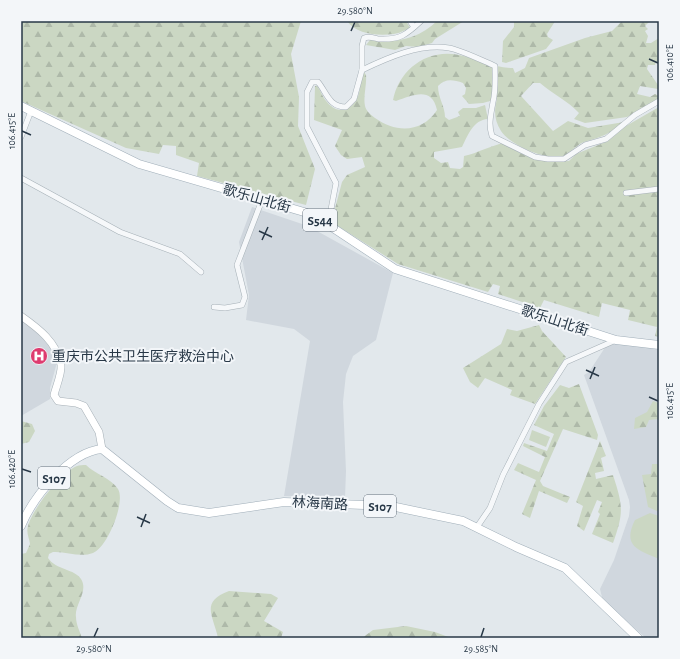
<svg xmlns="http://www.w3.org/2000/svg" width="680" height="659" viewBox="0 0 680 659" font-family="'Alegreya Sans','Noto Sans SC',sans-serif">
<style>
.built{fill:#d0d7de}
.green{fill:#cbd7c3}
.forest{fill:url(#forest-firs)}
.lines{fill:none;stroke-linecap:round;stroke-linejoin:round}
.minor-casing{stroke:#a6b0b7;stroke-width:6}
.secondary-casing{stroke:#a6b0b7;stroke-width:8}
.primary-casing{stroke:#a0aeb9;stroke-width:9}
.minor{stroke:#f6f8fa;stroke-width:5}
.secondary{stroke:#fff;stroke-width:7}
.primary{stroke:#fff;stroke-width:8}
.ticks{fill:none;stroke:#283847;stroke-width:1.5}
.labels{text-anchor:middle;stroke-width:4;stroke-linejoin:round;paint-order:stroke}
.shield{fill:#f3f6f9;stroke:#65717c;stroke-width:1}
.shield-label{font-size:13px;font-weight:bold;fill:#283847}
.street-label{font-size:14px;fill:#283847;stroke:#f3f6f9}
.poi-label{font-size:14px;fill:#283847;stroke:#f3f6f9;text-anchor:start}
.neatline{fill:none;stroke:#283847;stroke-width:1.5}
.ticks-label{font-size:10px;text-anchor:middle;fill:#283847}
</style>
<defs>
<pattern id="forest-firs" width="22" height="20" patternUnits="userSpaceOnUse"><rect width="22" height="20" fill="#cbd7c3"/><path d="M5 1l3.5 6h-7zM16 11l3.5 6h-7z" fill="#aeb9a9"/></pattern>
</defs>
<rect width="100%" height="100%" fill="#e2e8ec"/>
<!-- built -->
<g class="built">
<polygon points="252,207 308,226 393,273 376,340 353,356 346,374 343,402 346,471 345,498 284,496 310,341 294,329 246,320 249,295 239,242"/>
<polygon points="21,314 46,331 58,346 56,366 50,388 50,399 21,416"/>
<polygon points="621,342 659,350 659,638 646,638 603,601 600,589 614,560 629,516 630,507 629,500 584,375 589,372 606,346"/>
</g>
<!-- green -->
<g class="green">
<polygon points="532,430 550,437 546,447 529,440"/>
<path d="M650,513l9,3v43c-21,-9 -37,-13 -24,-39z"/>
</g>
<!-- forest -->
<g class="forest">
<polygon points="21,21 301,21 291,54 299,97 298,126 315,169 306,205 197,176 199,163 176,155 176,146 163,145 159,154 126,148 21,101"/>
<path d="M347,21h59l4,7c-5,2 -12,6 -17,6 -16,2 -37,0 -46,-13z"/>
<path d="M437,21h27l-29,18 -3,4 -14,4 -12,-1 -11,4 -29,-5 4,-5c25,4 48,-1 67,-19z"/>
<polygon points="514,21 555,21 547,34 548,37 553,40 546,49 506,63 502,62 503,41 514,27"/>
<path d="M622,21h28l-5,5 3,3 -3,2 3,5 -2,7h5l8,-5v25l-3,-1 -1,3h-7l-1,4 11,16v4l-18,-3 -3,8 13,3 5,-3 4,2v3l-32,18 -42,6 -11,-4 5,-6c-11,-12 -26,-19 -39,-30h-7l-12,13 32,35 15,-10 20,7 36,-6c-14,12 -23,15 -40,20 -8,3 -13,11 -21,14 -16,5 -53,-11 -62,-25 -7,-11 -7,-21 -4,-32l-14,4 -14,1 -7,-8 3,-2 1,-6 -3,-5c-10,-3 -17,-5 -25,3 0,12 7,20 7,31l4,3 11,-4 -2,-4 5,-4h13l9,-3 3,14c-15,1 -20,16 -26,28l-28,5v6l7,5 7,-1 2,6 10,1 3,-2 1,-11c14,-3 25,-10 40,-13 23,16 37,20 65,18l7,-7 32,-13 18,-15 33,-19v230l-4,-1 2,-9 -29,-7 2,-10 -28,-7 -3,14 -55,-17 -4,8 -42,-14 2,-8 -7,-2 -5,8 -90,-28 -65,-41 -1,-3 10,-38 5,-7 18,-8 -3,-10 -15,2 -6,-4 -6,-9 7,-16 -28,-10 1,-34h2c4,5 6,12 10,16 12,15 28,7 32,-9 2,-7 1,-15 5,-21l2,3c1,9 -3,22 -1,31 1,5 6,9 10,12 21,15 47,15 62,-8 -5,-24 -24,-15 -41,-9l-3,-1c6,-31 35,-52 66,-45 19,4 34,13 54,13l2,5 10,-5 4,-10 56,-20 27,-7z"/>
<polygon points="539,325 542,331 566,357 535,404 510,395 512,390 485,378 478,388 470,382 463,368 501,344 507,329 517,331"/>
<polygon points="579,384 598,435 597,440 563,429 540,481 543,486 570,497 567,503 539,491 530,518 522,514 536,480 514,470 518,463 539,472 545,457 523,446 524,443 547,451 554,434 534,425 544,406 560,385 569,388"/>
<polygon points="653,401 659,403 659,419 649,420 646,427 634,429 635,418 647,412"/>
<polygon points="21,421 32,424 35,431 29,442 21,444"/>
<path d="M600,441l6,15 -5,2 3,13 -9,2 1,6 17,-4c10,31 11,37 0,68l-21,-9 8,-20 -2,-2 4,-10 -5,-2 -13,31 -7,-5 6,-20 -7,-4z"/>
<polygon points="652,464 659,464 659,512 648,507 642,475 651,474"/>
<path d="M86,465c9,9 25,13 32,24 8,13 -11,59 -25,64 -13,5 -27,-2 -40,-1l-4,2 -1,4c8,12 27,11 33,21 8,12 -7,26 -5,38 0,7 4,15 6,21h-61v-84l5,-1 4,-9c-1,-7 -4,-11 -2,-18 4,-16 33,-54 49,-60 2,-1 6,-1 9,-1z"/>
<path d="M229,591l42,3 7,4 -14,23 19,11 -2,6h-63c-5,-23 -18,-36 11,-47z"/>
<polygon points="406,626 435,632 451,638 362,638 373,630"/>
</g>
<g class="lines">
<!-- minor casing -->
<g class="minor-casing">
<g id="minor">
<polyline points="410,21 414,27"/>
<path d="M362,70v-24l2,-8c5,-2 10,0 15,1 21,1 27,-4 42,-18"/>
<polyline points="21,137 31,111"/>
<polyline points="21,178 120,232 180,254 201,272"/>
<polyline points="626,193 659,189"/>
<path d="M328,225l8,-42 -29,-56v-35l5,-10h6c9,11 11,25 28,25l8,-8 8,-29c25,-12 58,-27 87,-22 12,2 34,13 46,18 0,11 1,25 -2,36 -2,12 -5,22 -1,34l43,21 13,2h16l21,-14 21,-6 29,-24 24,-14"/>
<polyline points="214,307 225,308 242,305 245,297 237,265 262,200"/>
<polyline points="477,527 490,508 503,475 539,404 566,362 616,340"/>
</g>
</g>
<!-- secondary casing -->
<g class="secondary-casing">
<path id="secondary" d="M21,316c17,12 36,26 40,49 1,8 -5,22 -7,30l4,6 18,2 8,3 15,26 3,17"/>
</g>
<!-- primary casing -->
<g class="primary-casing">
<g id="primary">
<polyline points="21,106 139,164 304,212 318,218 395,269 616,340 659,345"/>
<path d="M21,526c12,-29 48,-74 81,-77l65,52 11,7 31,5 75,-11 107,4 72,15 53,26 49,21 73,70"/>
</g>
</g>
<!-- minor -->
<use href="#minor" class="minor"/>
<!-- secondary -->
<use href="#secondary" class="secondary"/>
<!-- primary -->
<use href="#primary" class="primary"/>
</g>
<!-- ticks -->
<path class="ticks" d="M351,31l4,-9M649,59l9,4M22,131l9,4M259,231l13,6M262,240l6,-13M586,370l13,6M590,379l5,-12M649,397l9,4M22,469l9,3M137,517l13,6M141,527l5,-13M94,637l4,-9M481,637l3,-9"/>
<!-- icons -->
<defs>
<g id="hospital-disc" transform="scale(0.9)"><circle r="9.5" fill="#de3b6f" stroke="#f3f6f9"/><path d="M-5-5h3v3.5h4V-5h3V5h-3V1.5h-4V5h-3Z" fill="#fff"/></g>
</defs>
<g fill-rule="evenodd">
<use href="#hospital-disc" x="39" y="356"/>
</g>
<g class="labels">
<!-- shield labels -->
<g class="shield">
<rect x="303" y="209" width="34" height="22" rx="3"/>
<rect x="38" y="467" width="32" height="22" rx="3"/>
<rect x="364" y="495" width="32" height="22" rx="3"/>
</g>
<g class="shield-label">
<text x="320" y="225">S544</text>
<text x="54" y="483">S107</text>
<text x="380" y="511">S107</text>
</g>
<!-- street labels -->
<g class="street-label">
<text transform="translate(257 198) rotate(16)" y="5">歌乐山北街</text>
<text transform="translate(555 320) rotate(18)" y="5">歌乐山北街</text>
<text transform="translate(320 503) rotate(3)" y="5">林海南路</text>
</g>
<!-- poi labels -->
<g class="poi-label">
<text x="52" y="361">重庆市公共卫生医疗救治中心</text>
</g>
</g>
<!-- border -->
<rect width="680" height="659" fill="none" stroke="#f3f6f9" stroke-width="44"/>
<rect x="22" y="22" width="636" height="615" class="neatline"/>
<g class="ticks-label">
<text x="355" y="14">29.580°N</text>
<text transform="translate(669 63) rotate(-90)" y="4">106.410°E</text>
<text transform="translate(11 131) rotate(-90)" y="4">106.415°E</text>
<text transform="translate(669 401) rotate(-90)" y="4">106.415°E</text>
<text transform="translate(11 469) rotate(-90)" y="4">106.420°E</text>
<text x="94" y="652">29.580°N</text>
<text x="481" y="652">29.585°N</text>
</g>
</svg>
